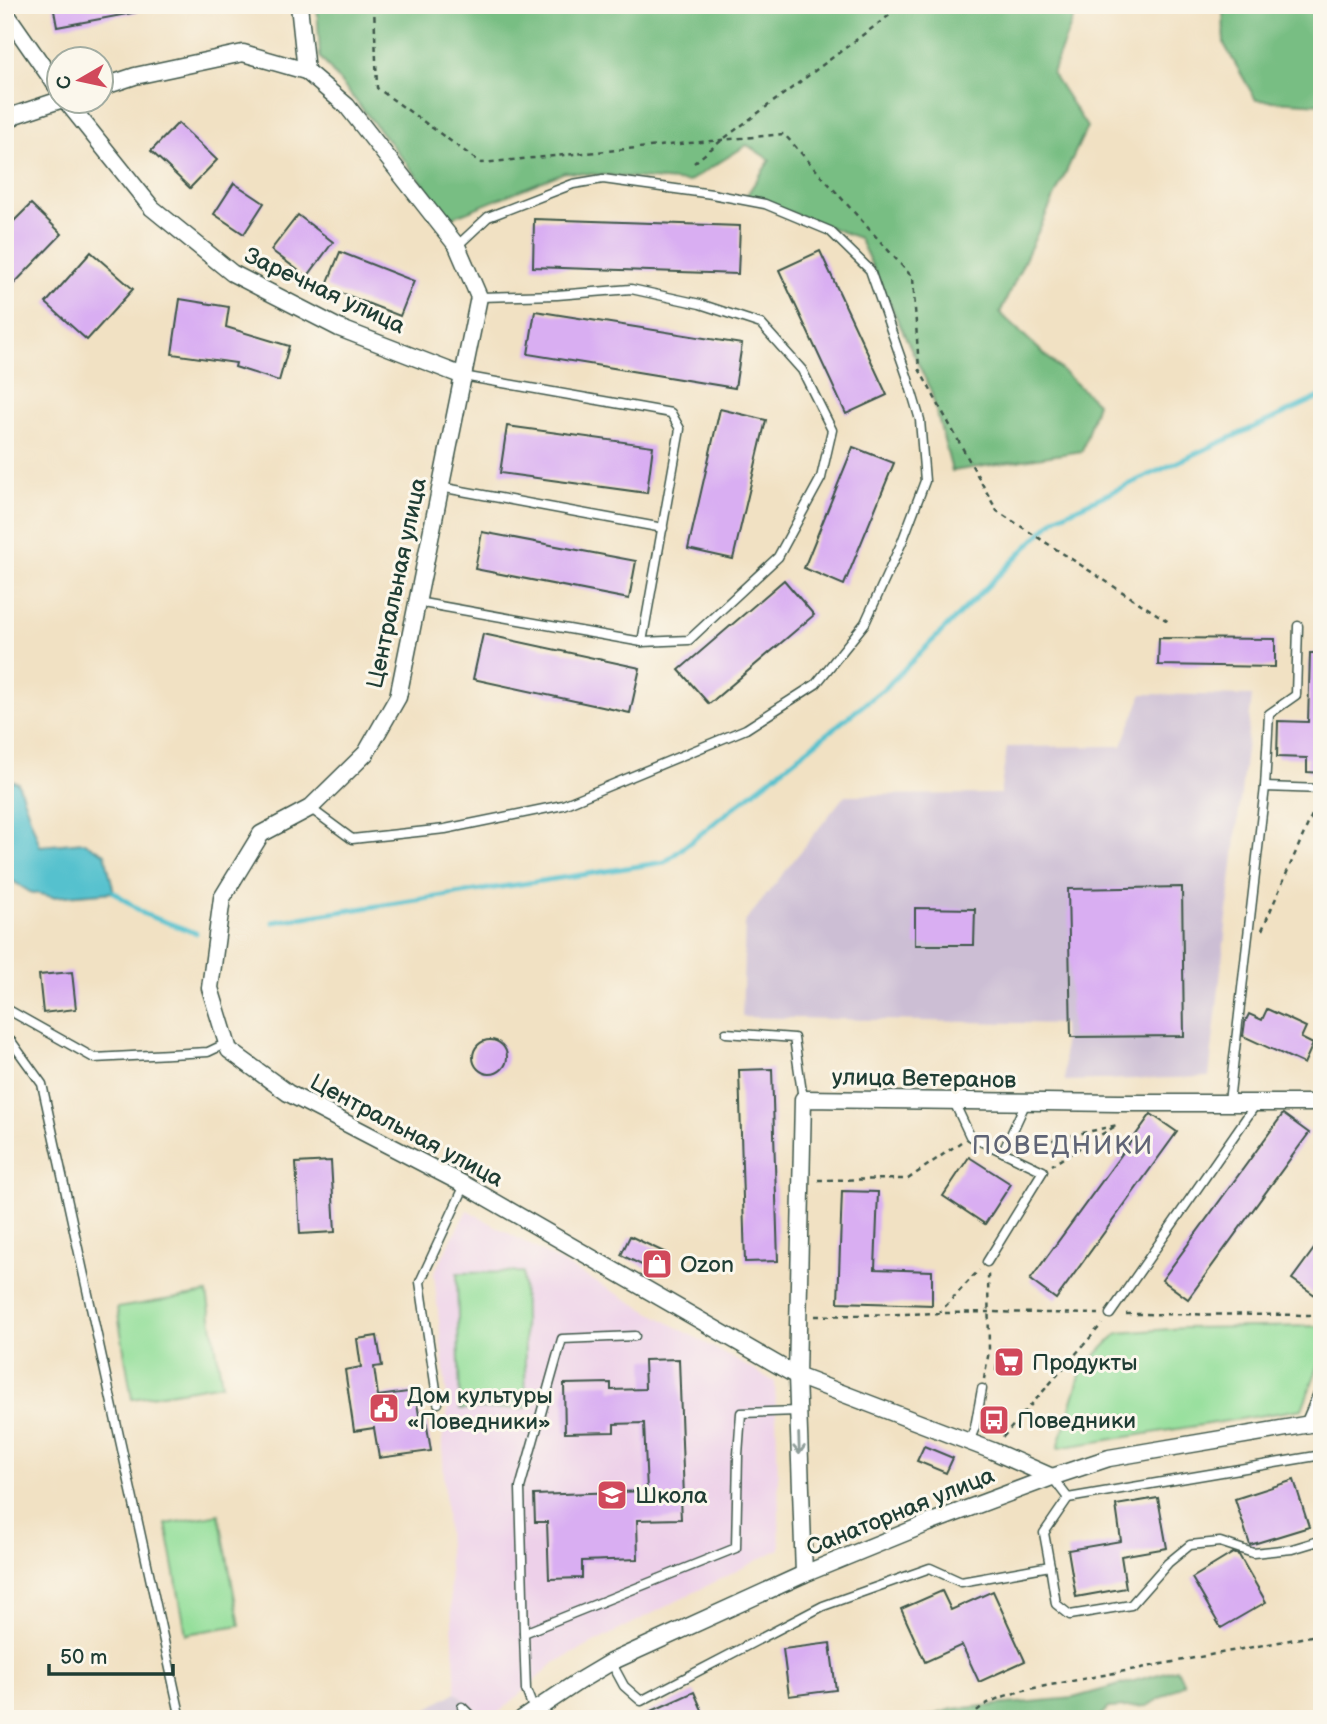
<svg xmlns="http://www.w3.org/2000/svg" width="1327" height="1724" viewBox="0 0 1327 1724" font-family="'Balsamiq Sans',sans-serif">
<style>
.built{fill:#edd0e9}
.industrial{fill:#ccbed4}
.green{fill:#95df9b;stroke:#5a8e68;stroke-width:2}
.forest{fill:#78be83;stroke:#4c7e5c;stroke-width:2}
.water{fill:#55c1ce;stroke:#3a7f81;stroke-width:2}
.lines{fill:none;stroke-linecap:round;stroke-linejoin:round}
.stream{stroke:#55c1ce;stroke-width:5}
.building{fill:#d9aef2}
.lane-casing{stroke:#3e5649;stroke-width:11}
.street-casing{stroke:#3e5649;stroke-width:19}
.path{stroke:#3e5649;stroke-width:2.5;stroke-dasharray:5 5;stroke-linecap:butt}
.lane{stroke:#fff;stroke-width:8}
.street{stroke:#fff;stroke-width:16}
.oneway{stroke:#8f9e9a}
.labels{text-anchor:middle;stroke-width:6;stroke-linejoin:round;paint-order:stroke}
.street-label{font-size:23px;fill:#1f3d34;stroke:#fbf7ec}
.poi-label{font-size:23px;fill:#1f3d34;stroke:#fbf7ec;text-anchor:start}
.quarter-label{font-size:26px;letter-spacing:2px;fill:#606576;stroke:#fbf7ec}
</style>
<rect width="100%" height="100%" fill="#fbf7ec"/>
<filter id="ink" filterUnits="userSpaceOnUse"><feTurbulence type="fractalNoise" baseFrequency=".0143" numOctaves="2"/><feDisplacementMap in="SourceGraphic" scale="14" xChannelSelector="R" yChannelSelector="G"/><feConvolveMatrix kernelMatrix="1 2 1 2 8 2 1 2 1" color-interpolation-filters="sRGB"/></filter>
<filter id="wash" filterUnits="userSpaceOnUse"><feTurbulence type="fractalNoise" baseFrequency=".00686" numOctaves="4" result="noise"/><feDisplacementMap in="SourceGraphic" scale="28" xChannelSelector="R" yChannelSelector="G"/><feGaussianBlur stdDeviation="1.57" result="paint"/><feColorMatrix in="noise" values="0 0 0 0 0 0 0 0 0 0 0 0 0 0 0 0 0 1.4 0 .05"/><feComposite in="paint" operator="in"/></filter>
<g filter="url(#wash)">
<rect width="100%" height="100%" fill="#f1e1c3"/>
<!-- built -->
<polygon class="built" points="467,1210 775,1382 780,1549 554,1663 492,1719 484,1719 456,1692 442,1441 448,1409 434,1273"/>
<!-- industrial -->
<g class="industrial">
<polygon points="1142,694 1252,696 1209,1077 1065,1081 1063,1024 742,1017 745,922 845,795 1000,794 1007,747 1122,746"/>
<polygon points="456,1692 484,1719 410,1719"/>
</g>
<!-- green -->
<g class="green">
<polygon points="523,1272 526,1408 460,1409 457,1273"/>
<polygon points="207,1293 222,1384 132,1399 117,1308"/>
<polygon points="1322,1326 1322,1356 1302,1409 1058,1448 1082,1369 1118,1333 1184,1328"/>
<polygon points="219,1514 240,1625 186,1634 166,1524"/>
</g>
<!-- forest -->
<g class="forest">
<polygon points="317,5 1116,5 1075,14 1052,73 1087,127 1000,313 1097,403 1082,451 952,471 931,391 859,238 746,196 770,160 747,145 688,182 565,172 451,218 320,57"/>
<polygon points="1223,5 1322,5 1322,104 1256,100 1224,44"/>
<polygon points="1177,1669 1184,1684 1147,1706 1108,1708 1097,1719 919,1719 953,1709 1073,1698"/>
</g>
<!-- water -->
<polygon class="water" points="5,777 18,783 40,846 84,842 105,854 114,892 53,897 30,892 5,876"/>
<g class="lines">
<!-- stream -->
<g class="stream">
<polyline points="114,892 144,914 196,933"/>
<polyline points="273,922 665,862 886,687 1057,517 1322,396"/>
</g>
</g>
<g id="blocks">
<!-- building -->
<g class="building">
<polygon points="53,5 138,5 138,12 57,27"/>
<polygon points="178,123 217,160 190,188 151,151"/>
<polygon points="234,183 264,203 244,234 214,214"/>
<polygon points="31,204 62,234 5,293 5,230"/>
<polygon points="298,215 333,242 307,277 271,250"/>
<polygon points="534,219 740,226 738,274 533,267"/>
<polygon points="820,251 887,395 846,414 779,270"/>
<polygon points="91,252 133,289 87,340 46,303"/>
<polygon points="340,252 414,281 400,316 326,287"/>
<polygon points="180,299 229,307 226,327 289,346 279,381 235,367 236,363 172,354"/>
<polygon points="535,311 742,344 735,388 528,354"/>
<polygon points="720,409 766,420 733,559 688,549"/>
<polygon points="507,426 653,446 647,493 500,473"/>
<polygon points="853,447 894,463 844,585 804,568"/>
<polygon points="482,532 636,561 629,599 475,569"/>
<polygon points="784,580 814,615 709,704 679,670"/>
<polygon points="483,634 640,668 630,713 473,679"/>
<polygon points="1159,638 1275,639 1275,667 1158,665"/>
<polygon points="1310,653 1322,653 1322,773 1307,772 1307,758 1277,757 1278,721 1308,722"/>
<polygon points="1182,887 1184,1036 1071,1037 1068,889"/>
<polygon points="915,908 975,909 974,945 915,945"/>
<polygon points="72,972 76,1009 43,1013 39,975"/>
<polygon points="1267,1009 1306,1027 1301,1038 1313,1044 1304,1064 1243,1036 1245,1022 1249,1014 1262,1020"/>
<circle cx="490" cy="1057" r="17"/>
<polygon points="772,1069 778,1261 745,1262 739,1070"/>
<polygon points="1151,1114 1177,1132 1056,1299 1030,1280"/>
<polygon points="1283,1114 1309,1133 1188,1299 1162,1280"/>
<polygon points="969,1157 1011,1184 985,1224 943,1196"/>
<polygon points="331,1161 335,1232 300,1234 296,1163"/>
<polygon points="842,1191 878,1192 875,1269 932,1271 932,1305 838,1302"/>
<polygon points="630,1236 666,1253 656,1272 621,1255"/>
<polygon points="1322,1238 1322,1300 1292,1279"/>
<polygon points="377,1336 382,1366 374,1367 378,1396 415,1391 420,1421 426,1420 431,1451 379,1458 374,1428 354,1431 345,1370 361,1367 357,1339"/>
<polygon points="999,1352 1022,1355 1020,1373 996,1370"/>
<polygon points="679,1359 684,1498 680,1498 681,1519 637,1520 638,1559 582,1561 582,1578 549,1579 547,1522 535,1522 534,1495 647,1491 644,1423 614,1424 614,1432 565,1433 564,1384 611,1383 611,1390 645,1389 644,1360"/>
<polygon points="924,1446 953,1458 946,1473 917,1461"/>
<polygon points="1294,1480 1309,1527 1250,1545 1235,1499"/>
<polygon points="1158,1498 1167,1548 1121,1556 1126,1588 1076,1597 1068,1550 1121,1541 1116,1505"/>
<polygon points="1233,1553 1239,1555 1266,1602 1221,1628 1192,1578"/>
<polygon points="942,1591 951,1610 993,1591 1025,1661 979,1682 962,1645 925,1662 901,1609"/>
<polygon points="830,1643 836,1690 789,1696 783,1649"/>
<polygon points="694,1692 706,1719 634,1719"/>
</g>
</g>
</g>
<g filter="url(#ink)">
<use href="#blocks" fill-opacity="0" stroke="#3e5649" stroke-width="2"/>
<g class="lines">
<!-- lane casing -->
<g class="lane-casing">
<g id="lane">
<polyline points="463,376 671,413 680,429 642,642"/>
<polyline points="440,487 663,528"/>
<polyline points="417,602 642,642 689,640 778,557 821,478 832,430 802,370 761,324 700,304 631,289 557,295 479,297"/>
<polyline points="1265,787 1269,714 1296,695 1298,626"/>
<polyline points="310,808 352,839 445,829 563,805 746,729 816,684 865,623 902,542 925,481 920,420 907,376 870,270 830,231 765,204 712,194 603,179 573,184 488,217 457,246"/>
<polyline points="5,1008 94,1058 208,1052 227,1043"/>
<polyline points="726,1033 794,1038 803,1099"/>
<polyline points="5,1038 11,1041 42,1084 181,1719"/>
<polyline points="954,1102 970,1136 1003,1152"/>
<polyline points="1229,1102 1265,787 1322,789"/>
<polyline points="987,1262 1043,1171 1003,1152 1026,1102"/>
<polyline points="1110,1314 1256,1104"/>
<polyline points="438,1403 420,1282 465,1185"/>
<polyline points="1305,1424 1322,1384"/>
<polyline points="969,1442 975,1427 982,1389"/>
<polyline points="1052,1477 1068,1498"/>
<polyline points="1050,1566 1056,1604 1070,1615 1131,1605 1168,1563 1190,1545 1220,1542 1253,1553 1292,1549 1322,1540"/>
<polyline points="524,1633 520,1488 562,1339 635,1336"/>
<polyline points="611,1662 624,1686 641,1701 823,1606 930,1568 961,1582 1050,1566 1044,1533 1068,1498 1322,1455"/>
<polyline points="462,1707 474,1719"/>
<polyline points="534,1710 526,1690 524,1633 736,1548 738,1455 741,1413 798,1411"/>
</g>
</g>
<!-- street casing -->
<g class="street-casing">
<g id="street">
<polyline points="299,5 306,71"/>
<polyline points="5,12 60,91"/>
<polyline points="102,87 135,76 243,53 306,71 347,106 457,246 479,297 398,697 366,753 310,808 261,834 222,898 210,988 229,1050 288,1093 465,1185 797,1376 993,1451 1052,1477"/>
<polyline points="67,102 152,208 232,273 339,328 463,376"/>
<polyline points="5,125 15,115 60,100"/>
<polyline points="804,1574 797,1376 803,1099 1118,1103 1322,1103"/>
<polyline points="522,1719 579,1681 611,1662 804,1574 929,1523 1052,1477 1109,1458 1322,1422"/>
</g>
</g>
<!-- path -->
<g class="path">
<polyline points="374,5 377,88 481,163 784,134 913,278 919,369 997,511 1169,622"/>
<polyline points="694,163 722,140 903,5"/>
<polyline points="1262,930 1318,801"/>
<polyline points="1023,1147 1117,1125 1052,1165"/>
<polyline points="818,1180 908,1179 961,1142"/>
<polyline points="938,1314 979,1270"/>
<polyline points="1126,1314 1322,1315"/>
<polyline points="815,1316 989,1312 1099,1314"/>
<polyline points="984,1379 989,1351 988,1274"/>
<polyline points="1003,1437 1102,1324"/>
<path d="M971,1719c9,-18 36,-23 53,-29l298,-56"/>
</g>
<!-- lane -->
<use href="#lane" class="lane"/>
<!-- street -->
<use href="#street" class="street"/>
</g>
<!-- one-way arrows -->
<defs><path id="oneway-shaft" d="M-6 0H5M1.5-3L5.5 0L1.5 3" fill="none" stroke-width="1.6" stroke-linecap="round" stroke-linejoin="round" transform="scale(1.75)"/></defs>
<use class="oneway" href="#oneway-shaft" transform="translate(799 1444) rotate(88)"/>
</g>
<!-- icons -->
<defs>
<g id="shop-square" transform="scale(1.575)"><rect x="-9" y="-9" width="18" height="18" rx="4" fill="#d1495b" stroke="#fbf7ec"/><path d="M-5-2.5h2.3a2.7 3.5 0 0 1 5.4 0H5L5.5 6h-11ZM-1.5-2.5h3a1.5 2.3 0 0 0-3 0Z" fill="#fff"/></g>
<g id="supermarket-square" transform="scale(1.575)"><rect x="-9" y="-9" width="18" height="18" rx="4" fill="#d1495b" stroke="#fbf7ec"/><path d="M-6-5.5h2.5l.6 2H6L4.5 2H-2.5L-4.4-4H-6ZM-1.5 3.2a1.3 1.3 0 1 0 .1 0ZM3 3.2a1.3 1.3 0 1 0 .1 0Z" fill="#fff"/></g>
<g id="civic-square" transform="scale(1.575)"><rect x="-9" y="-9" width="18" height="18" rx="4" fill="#d1495b" stroke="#fbf7ec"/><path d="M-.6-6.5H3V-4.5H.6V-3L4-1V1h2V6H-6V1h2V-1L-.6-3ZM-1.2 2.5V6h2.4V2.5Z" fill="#fff"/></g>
<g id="bus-square" transform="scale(1.575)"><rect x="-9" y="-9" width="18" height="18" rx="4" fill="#d1495b" stroke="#fbf7ec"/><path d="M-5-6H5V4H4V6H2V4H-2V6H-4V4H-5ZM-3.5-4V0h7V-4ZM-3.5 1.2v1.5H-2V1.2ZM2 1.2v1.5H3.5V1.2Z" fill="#fff"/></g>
<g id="school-square" transform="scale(1.575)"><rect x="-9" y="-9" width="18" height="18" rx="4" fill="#d1495b" stroke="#fbf7ec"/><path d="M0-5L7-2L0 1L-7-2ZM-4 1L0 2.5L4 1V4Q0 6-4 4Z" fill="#fff"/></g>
</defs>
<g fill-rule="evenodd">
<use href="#shop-square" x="657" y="1264"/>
<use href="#supermarket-square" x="1009" y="1362"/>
<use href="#civic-square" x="384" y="1408"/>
<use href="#bus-square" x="994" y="1420"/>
<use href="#school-square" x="612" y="1495"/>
</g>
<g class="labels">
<!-- street labels -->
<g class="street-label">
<text transform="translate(325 290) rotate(25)" y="8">Заречная улица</text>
<text transform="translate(396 583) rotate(-78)" y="8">Центральная улица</text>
<text transform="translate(924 1078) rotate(1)" y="8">улица Ветеранов</text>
<text transform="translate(407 1130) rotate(28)" y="8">Центральная улица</text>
<text transform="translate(900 1511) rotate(-22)" y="8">Санаторная улица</text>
</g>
<!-- poi labels -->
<g class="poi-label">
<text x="680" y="1272">Ozon</text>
<text x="1032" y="1370">Продукты</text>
<text x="407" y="1403">Дом культуры<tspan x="407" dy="26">«Поведники»</tspan></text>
<text x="1017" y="1428">Поведники</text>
<text x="635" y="1503">Школа</text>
</g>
<!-- quarter labels -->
<g class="quarter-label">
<text x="1063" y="1154">ПОВЕДНИКИ</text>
</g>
</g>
<!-- margin -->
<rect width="1327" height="1724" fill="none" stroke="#fbf7ec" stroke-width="28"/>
<!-- north arrow -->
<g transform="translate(80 80) rotate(261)"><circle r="33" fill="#fbf7ec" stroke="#a3ada2" stroke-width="2"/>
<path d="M0-5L12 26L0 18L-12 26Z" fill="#d1495b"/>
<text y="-10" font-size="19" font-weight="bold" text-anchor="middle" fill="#1f3d34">С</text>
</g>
<!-- scale -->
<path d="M49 1664v10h124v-10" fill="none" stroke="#1f3d34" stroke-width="3.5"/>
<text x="60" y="1664" font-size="21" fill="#1f3d34" stroke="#fbf7ec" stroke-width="5" paint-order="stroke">50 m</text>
</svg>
